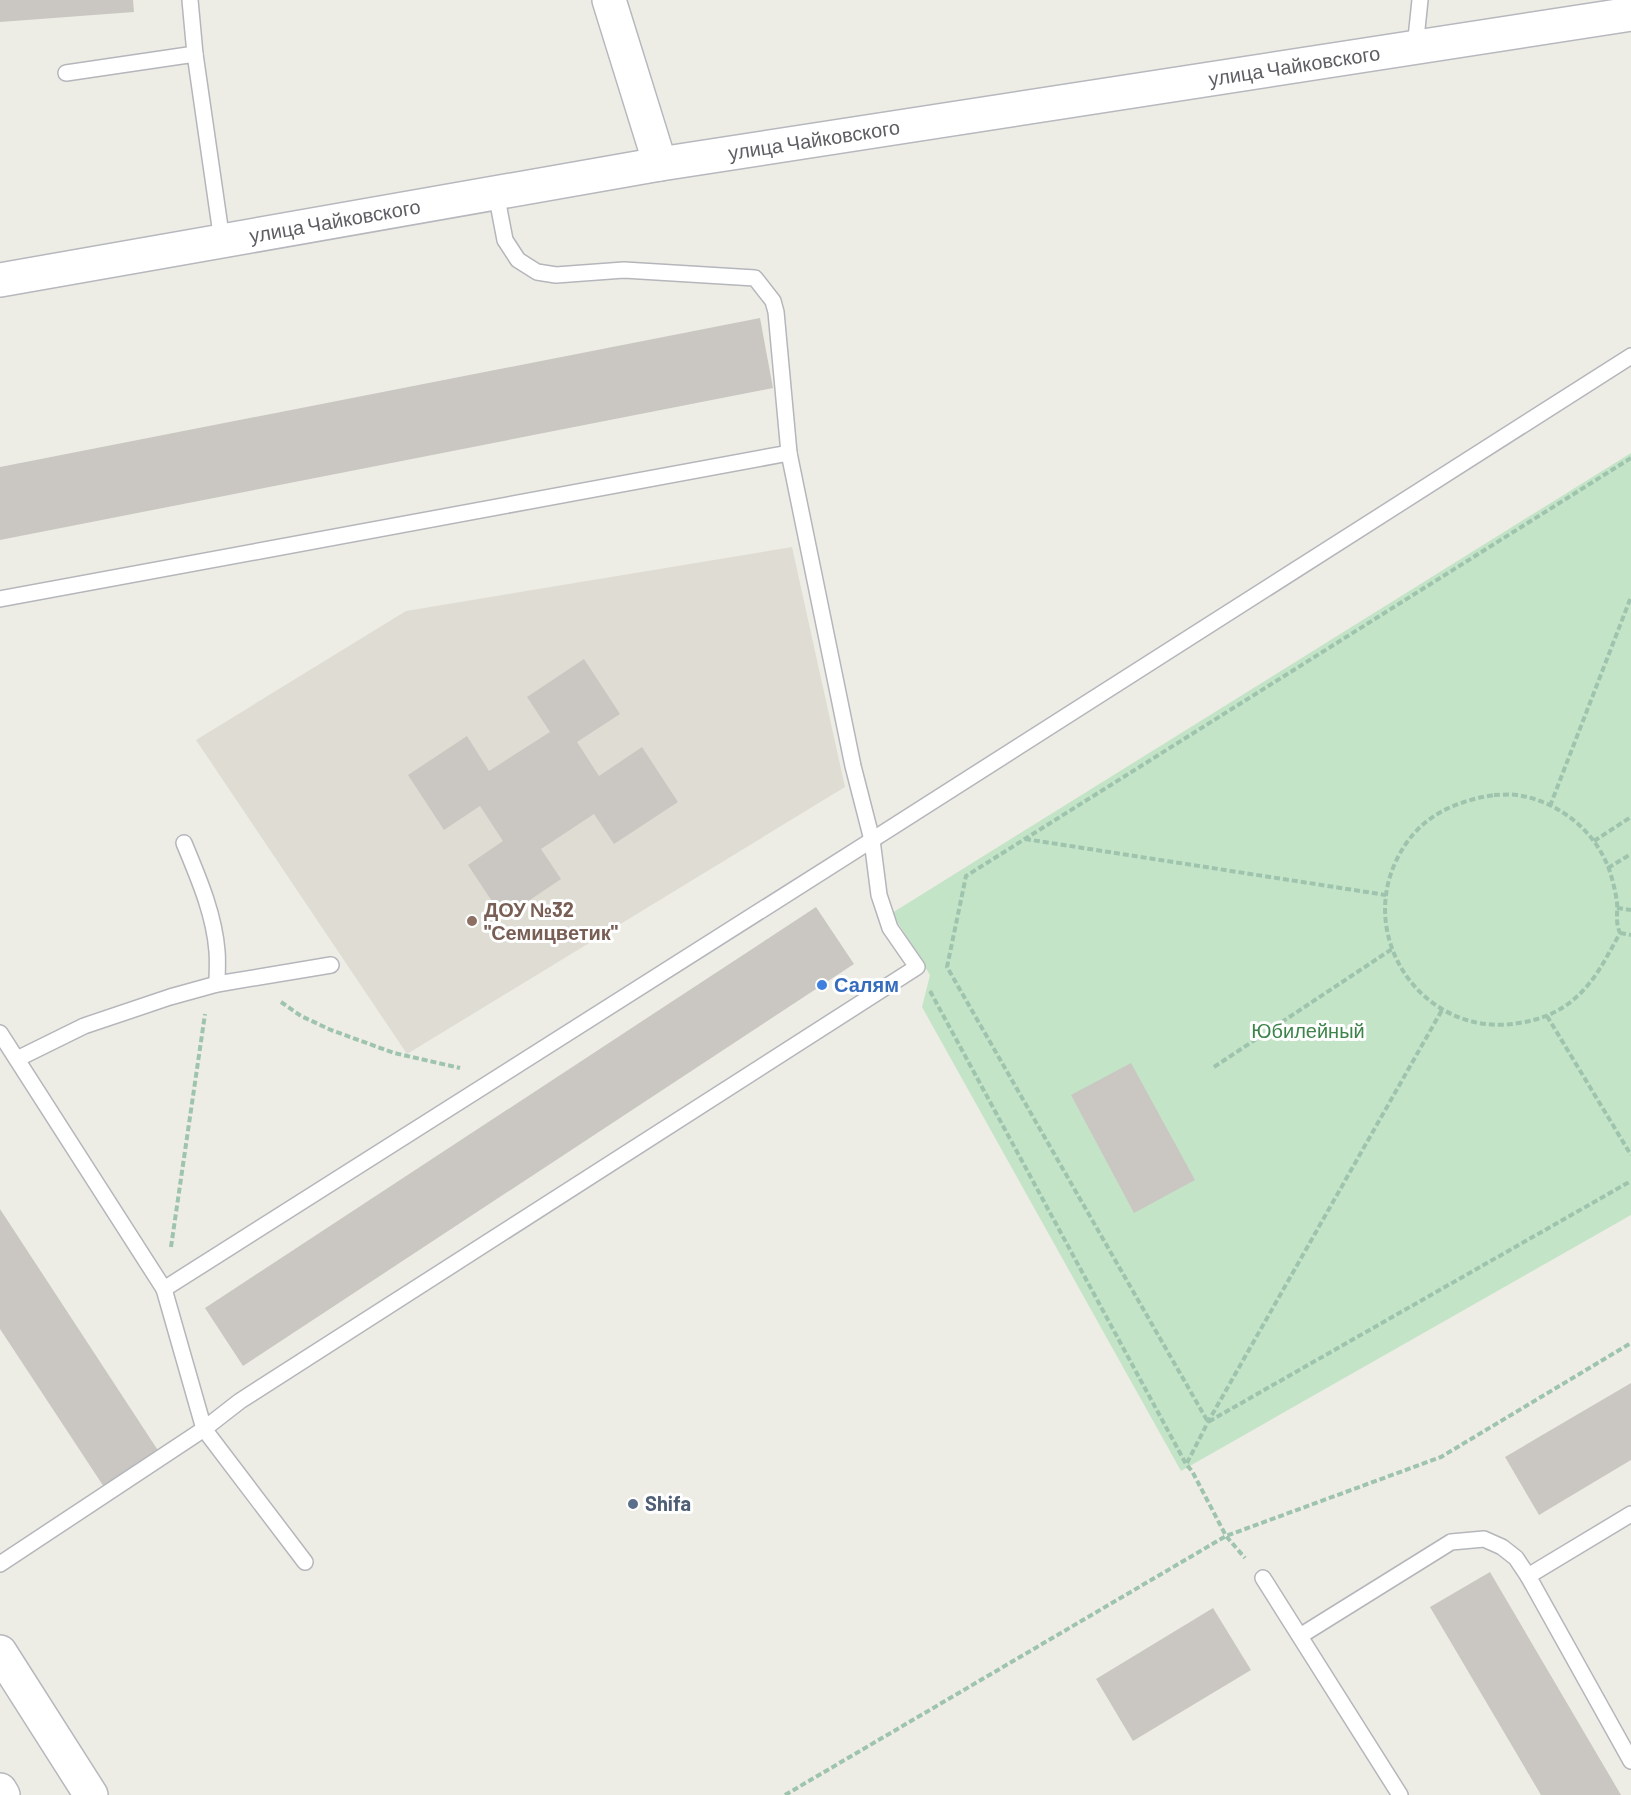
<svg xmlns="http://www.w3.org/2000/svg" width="1631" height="1795" viewBox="0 0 1631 1795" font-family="Barlow,sans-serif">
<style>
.education{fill:#dedcd3}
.green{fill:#c4e4c8}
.building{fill:#cac7c2}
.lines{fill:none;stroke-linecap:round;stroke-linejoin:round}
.lane-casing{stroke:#b5b6bb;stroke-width:18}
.secondary-casing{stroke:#b6b8be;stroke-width:36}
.path{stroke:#9ec4ad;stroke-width:4;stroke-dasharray:6 3;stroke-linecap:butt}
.lane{stroke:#fff;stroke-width:15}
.secondary{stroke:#fff;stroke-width:33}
.education-dot{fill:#8d6e63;stroke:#fff;stroke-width:2}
.shop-dot{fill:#3f7fe0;stroke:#fff;stroke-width:2}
.service-dot{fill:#5c6f8a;stroke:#fff;stroke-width:2}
.labels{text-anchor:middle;stroke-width:6;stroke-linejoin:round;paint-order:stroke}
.street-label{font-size:20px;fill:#5d5f64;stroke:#fff}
.education-label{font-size:20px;font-weight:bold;fill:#785e54;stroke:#fff;text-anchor:start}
.shop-label{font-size:20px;font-weight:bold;fill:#366cbe;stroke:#fff;text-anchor:start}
.park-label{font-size:20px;fill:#3d844a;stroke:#fff}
.service-label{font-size:20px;font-weight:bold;fill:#4e5e75;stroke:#fff;text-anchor:start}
</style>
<rect width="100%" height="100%" fill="#eeede5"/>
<!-- education -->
<polygon class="education" points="792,547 845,787 407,1054 196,740 406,611"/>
<!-- green -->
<polygon class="green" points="1631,453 1631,1215 1181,1471 922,1007 930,975 892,913"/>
<!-- building -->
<g class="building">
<polygon points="0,0 133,0 134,12 0,22"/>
<polygon points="760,318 773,388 0,540 0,467"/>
<polygon points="584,659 620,714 577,742 599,776 642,747 678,802 614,844 594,814 541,849 561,879 503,918 468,865 503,841 480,806 444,830 408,775 467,736 489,771 550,732 527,697"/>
<polygon points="816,907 854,964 243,1366 205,1308"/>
<polygon points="1131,1063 1195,1180 1134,1213 1071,1095"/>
<polygon points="0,1209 161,1455 106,1490 0,1329"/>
<polygon points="1631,1383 1631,1460 1539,1515 1505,1457"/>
<polygon points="1490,1572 1621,1795 1541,1795 1430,1607"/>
<polygon points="1213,1608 1251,1670 1133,1741 1096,1679"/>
</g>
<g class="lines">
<!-- lane casing -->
<g class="lane-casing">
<g id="lane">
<polyline points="190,0 195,54"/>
<polyline points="1415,48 1420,0"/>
<polyline points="66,73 195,54 222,241"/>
<polyline points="0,599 789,453"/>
<path d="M184,843c14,34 30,70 33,108 1,11 0,22 0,33"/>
<polyline points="0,1033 164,1289 872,840 1631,356"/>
<polyline points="17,1059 84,1026 170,997 217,984 331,965"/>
<polyline points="164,1289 204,1429 240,1401 917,967 890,928 879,895 872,840 853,766 789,453 776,312 773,301 755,278 624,270 556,275 537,272 518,260 505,240 496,193"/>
<polyline points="1631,1514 1528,1576 1631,1761"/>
<polyline points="0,1564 204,1429 305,1562"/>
<polyline points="1263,1578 1400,1795"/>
<polyline points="1300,1636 1451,1542 1484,1539 1502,1547 1516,1558 1528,1576"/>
</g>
</g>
<!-- secondary casing -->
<g class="secondary-casing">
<g id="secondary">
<polyline points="609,0 660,164"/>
<path id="s1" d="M0,280l660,-116 971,-150"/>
<polyline points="0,1652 91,1795"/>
<polyline points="0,1790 3,1795"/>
</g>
</g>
<!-- path -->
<g class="path">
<polyline points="1631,458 966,876 947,967 1208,1422 1631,1181"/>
<path d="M1494,795c7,0 15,-1 23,0 46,7 86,42 96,88 2,6 3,13 4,19 1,11 -2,20 3,31 -14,25 -25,49 -47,67 -15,13 -34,20 -54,23 -91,16 -162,-79 -123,-162 20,-42 54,-59 98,-66z"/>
<polyline points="1550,806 1631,597"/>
<polyline points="1025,839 1386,895"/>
<polyline points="1594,841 1631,817"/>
<polyline points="1608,868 1631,854"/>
<polyline points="1617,908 1631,910"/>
<polyline points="1620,933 1631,935"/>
<polyline points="930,991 1186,1464 1192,1471 1226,1536 1245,1558"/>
<polyline points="281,1002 301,1016 331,1030 394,1053 460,1068"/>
<polyline points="1547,1016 1631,1155"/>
<polyline points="1214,1067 1392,949"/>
<polyline points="171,1247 205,1014"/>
<polyline points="1187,1463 1208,1422 1442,1010"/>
<polyline points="785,1795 1226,1536 1441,1457 1631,1343"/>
</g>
<!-- lane -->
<use href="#lane" class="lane"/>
<!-- secondary -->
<use href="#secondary" class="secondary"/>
</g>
<!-- markers -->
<circle class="education-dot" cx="472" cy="921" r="6"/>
<circle class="shop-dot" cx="822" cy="985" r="6"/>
<circle class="service-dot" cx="633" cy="1504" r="6"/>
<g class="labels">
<!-- street labels -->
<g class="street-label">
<text dy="7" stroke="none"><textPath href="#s1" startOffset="1312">улица Чайковского</textPath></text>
<text dy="7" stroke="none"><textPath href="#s1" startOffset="826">улица Чайковского</textPath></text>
<text dy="7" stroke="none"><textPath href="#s1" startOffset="340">улица Чайковского</textPath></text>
</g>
<!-- education labels -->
<g class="education-label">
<text x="484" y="917">ДОУ №32<tspan x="484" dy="23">"Семицветик"</tspan></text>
</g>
<!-- shop labels -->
<g class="shop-label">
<text x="834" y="992">Салям</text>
</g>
<!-- park labels -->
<g class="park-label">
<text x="1308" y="1038">Юбилейный</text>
</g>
<!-- service labels -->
<g class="service-label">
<text x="645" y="1511">Shifa</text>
</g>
</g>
</svg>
